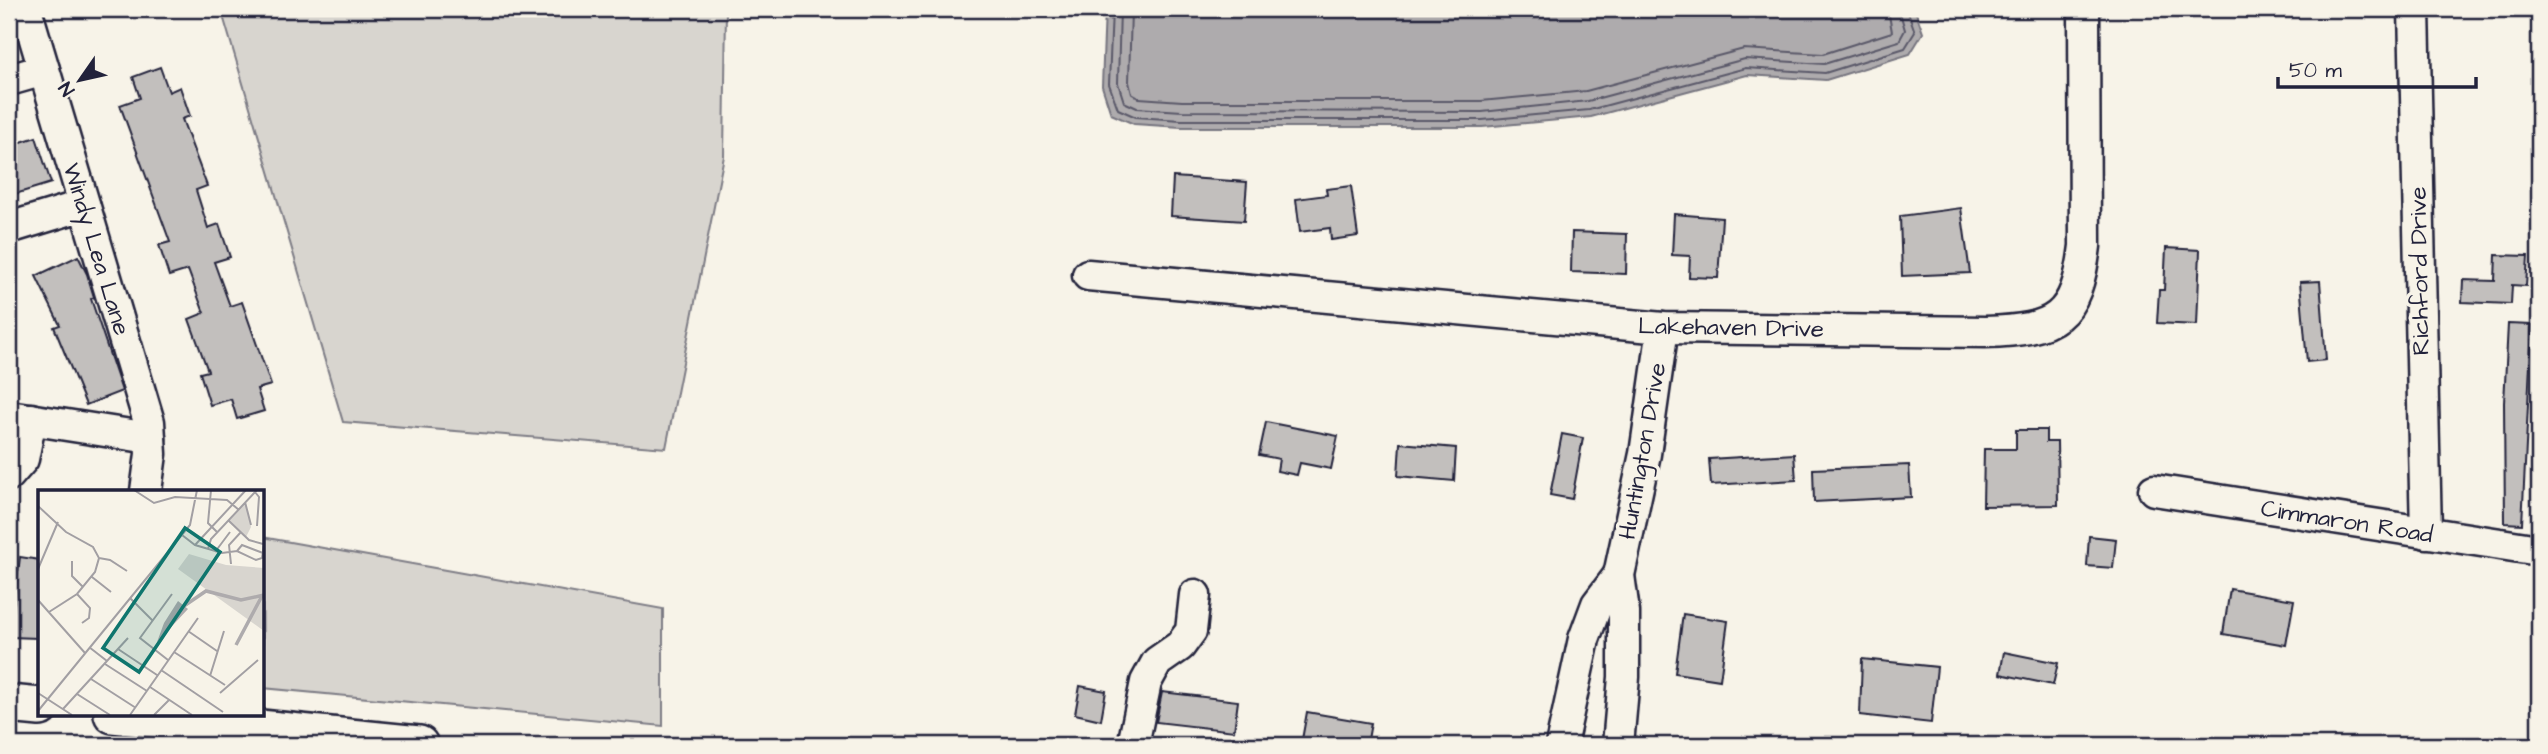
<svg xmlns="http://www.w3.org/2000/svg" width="2548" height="754" viewBox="0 0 2548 754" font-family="'Architects Daughter',sans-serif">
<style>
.green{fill:#d8d5cf;stroke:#7d7c85;stroke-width:2}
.water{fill:#aeabad;stroke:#76747f;stroke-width:2}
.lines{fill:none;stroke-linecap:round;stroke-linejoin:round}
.shore{stroke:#5a5969;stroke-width:2}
.building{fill:#c2bfbd;stroke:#22223b;stroke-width:2}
.minor-casing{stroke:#22223b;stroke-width:35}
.major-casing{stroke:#22223b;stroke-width:42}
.minor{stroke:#f7f3e8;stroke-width:30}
.major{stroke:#f7f3e8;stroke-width:37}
.labels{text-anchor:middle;stroke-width:7;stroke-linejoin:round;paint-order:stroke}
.street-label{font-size:24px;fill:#22223b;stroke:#f7f3e8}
.inset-river{fill:none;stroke:#aeabad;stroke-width:3.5}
.inset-road{fill:none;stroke:#a29fa3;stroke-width:2}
.view{fill:#0f766e;fill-opacity:0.15;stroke:#0f766e;stroke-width:3.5}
.inset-edge{fill:none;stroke:#22223b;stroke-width:3.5}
</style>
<rect width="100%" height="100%" fill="#f7f3e8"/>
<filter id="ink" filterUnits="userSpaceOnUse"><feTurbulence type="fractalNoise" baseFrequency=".0143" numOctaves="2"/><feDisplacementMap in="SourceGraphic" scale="14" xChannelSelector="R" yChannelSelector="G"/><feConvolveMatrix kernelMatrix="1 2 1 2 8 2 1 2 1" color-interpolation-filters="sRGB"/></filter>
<g filter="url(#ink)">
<!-- green -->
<g class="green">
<polygon points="221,9 726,9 724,156 666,448 343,422"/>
<polygon points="262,537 663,609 663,726 263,688"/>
</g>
<!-- water -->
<polygon class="water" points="1105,9 1910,9 1916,13 1923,33 1910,54 1826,80 1747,75 1591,117 1482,127 1181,127 1134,124 1111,114 1102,86"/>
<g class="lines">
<!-- shore -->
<g class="shore">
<polyline points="1112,9 1109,84 1118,109 1136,117 1181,120 1482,120 1589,110 1746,68 1825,73 1905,48 1915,32 1907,9"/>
<polyline points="1120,9 1118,83 1124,102 1137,108 1182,111 1482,112 1588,101 1745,59 1824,64 1899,41 1905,30 1899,9"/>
<polyline points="1131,9 1129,82 1132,94 1139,98 1182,101 1481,101 1586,91 1744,49 1823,54 1892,32 1888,9"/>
</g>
</g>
<!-- building -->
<g class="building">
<polygon points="160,67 169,92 180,87 190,116 182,119 207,186 196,190 208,228 219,224 230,257 214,262 230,306 242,302 271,385 257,389 264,411 237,419 231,399 210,405 200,373 208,371 189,319 204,313 188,270 169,276 159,245 170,242 120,105 140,98 133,77"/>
<polygon points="36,137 51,183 9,196 9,146"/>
<polygon points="1173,177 1247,182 1244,221 1171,216"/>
<polygon points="1351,186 1358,236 1331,240 1330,228 1300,232 1296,199 1327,195 1326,189"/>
<polygon points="1961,208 1970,273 1902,276 1900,216"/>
<polygon points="1674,214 1722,218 1718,278 1689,277 1690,256 1672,255"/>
<polygon points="1572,232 1627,234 1626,274 1571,272"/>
<polygon points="2166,248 2200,250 2197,325 2157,323 2159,290 2164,290"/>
<polygon points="2496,255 2528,256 2526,286 2512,285 2511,304 2462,302 2463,280 2495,281"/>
<polygon points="78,256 87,274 94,297 91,299 122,391 86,405 54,327 60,325 36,276"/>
<polygon points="2320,281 2326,360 2307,362 2300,282"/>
<polygon points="2508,324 2532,325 2522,524 2505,523 2504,403"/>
<polygon points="1266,422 1338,436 1331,469 1300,463 1297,475 1277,471 1279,459 1259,455"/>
<polygon points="2016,430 2046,430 2046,442 2057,442 2058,505 1983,506 1984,449 2016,449"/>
<polygon points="1562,434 1583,438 1572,499 1550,495"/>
<polygon points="1400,443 1456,448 1454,481 1398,476"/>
<polygon points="1794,454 1796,480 1711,485 1709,459"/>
<polygon points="1909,465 1911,497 1814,502 1813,469"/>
<polygon points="2089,536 2116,539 2113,568 2087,566"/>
<polygon points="20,557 40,560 38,638 10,637"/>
<polygon points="2230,589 2294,600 2286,645 2223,634"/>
<polygon points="1683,614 1728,621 1720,680 1675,673"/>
<polygon points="2004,652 2058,663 2053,685 2000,674"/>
<polygon points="1862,659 1937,667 1931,723 1860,715"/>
<polygon points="1080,686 1106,691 1101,720 1075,714"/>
<polygon points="1162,692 1238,701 1234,731 1156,722"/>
<polygon points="1307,712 1371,723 1367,745 1301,745"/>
</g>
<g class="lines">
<!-- minor casing -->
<g class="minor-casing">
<g id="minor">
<polyline points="26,9 149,422 151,454 146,491"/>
<polyline points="2414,9 2426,533"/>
<polyline points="9,80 44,70"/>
<polyline points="9,228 84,205"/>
<path d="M1088,275l575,53 322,4c71,-2 91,-13 100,-86l-1,-237"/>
<polyline points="9,416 150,438"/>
<polyline points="9,475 23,459 31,419"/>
<polyline points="2154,490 2539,550"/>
<polyline points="1133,745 1146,682 1157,662 1180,646 1191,631 1195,595"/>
<polyline points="1561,745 1584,639 1597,604 1619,575"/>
<polyline points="1618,745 1624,677 1624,612 1619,575 1645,454 1663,328"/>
</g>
</g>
<!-- major casing -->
<g class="major-casing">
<g id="major">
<polyline points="9,704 40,707"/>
<polyline points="113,714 419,745"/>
</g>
</g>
<!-- minor -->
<use href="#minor" class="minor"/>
<!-- major -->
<use href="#major" class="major"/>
</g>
</g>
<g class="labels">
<!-- street labels -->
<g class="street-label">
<text transform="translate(97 249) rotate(73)" y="8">Windy Lea Lane</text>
<text transform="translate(2419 271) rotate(-91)" y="8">Richford Drive</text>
<text transform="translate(1731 327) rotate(1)" y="8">Lakehaven Drive</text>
<text transform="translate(1642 451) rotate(-80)" y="8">Huntington Drive</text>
<text transform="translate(2347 521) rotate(9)" y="8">Cimmaron Road</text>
</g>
</g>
<!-- overview -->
<g transform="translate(38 490)">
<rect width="226" height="226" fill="#f7f3e8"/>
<path d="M207,12l6,25 -5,10 -17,-16zM151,64l37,11 38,3v63l-86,-62z" fill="#d8d5cf"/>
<path d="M140,111l10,8 -31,33 7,-19z" fill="#aeabad"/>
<path class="inset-river" d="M146,116l22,-15 35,9 23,-5M198,155l26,-49"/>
<path class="inset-road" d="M96,0l20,13 21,-6 52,3 12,10M173,0l-3,33 10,10M217,2l4,5 -2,29M207,12l6,23M0,16l28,26 27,15 6,11 -4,14 -18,22 -28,18M191,31l20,19 14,4M144,45l13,10 27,8 15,-2 19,9 6,-2 2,-13M157,55l51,-55M170,59l3,-10 46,-49M199,61l5,-6 21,8M177,62l15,-20M61,68l11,2 17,11M34,71v15l11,11M193,74l-2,-19 12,-13M0,79l20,-47M54,87l19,15M39,104l13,14 -1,10 -7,5M92,108l22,22M0,110l47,53M150,141l29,20M51,157l18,14M80,159l39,26M136,162l51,33M130,170l-28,-22 32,-44M67,174l42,27M123,180l62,42M172,186l14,-45M53,189l45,29M112,197l42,28M0,203l34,22M182,203l38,-33M39,204l33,21M25,219l65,-71M0,221l152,-186 7,-35M92,225l68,-97M116,225l15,-15"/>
<path class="view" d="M147,38l35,24 -81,120 -36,-24z"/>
<rect width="226" height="226" class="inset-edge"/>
</g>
<!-- margin -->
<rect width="2548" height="754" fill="none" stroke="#f7f3e8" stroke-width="35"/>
<rect x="18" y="18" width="2513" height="719" fill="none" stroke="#22223b" stroke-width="2.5" filter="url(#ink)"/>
<!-- north arrow -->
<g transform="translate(80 80) rotate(236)" stroke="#f7f3e8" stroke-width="5" paint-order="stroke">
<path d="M0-5L12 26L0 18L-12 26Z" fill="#22223b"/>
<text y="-10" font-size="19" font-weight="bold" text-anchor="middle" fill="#22223b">N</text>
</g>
<!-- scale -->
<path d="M2278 77v10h198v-10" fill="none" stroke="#22223b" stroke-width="3.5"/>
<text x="2289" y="77" font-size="21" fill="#22223b" stroke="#f7f3e8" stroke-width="5" paint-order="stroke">50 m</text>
</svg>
